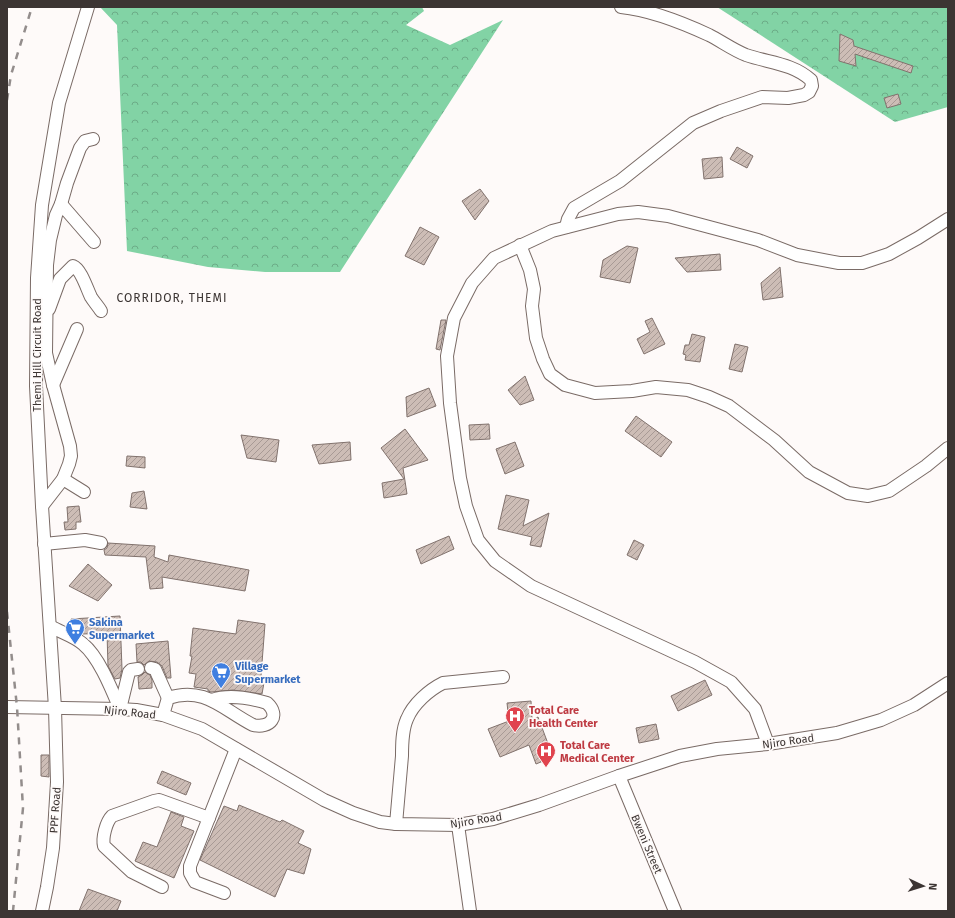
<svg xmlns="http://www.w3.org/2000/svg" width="955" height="918" viewBox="0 0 955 918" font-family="'Fira Sans',sans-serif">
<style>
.forest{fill:url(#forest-crowns)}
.building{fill:url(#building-hatch);stroke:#81726d}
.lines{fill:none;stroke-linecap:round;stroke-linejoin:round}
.minor-casing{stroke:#7a6b66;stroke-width:14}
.minor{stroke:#fff;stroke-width:12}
.rail{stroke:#938d8c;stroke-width:2.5;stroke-dasharray:7 7;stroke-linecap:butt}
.labels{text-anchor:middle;stroke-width:3.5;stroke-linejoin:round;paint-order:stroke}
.street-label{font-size:11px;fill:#3c3533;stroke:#fefaf9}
.shop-label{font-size:11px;font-weight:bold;fill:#366cbe;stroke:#fefaf9;text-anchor:start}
.health-label{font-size:11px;font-weight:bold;fill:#be3a42;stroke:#fefaf9;text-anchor:start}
.neighbourhood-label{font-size:12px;letter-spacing:1px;fill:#3c3533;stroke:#fefaf9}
</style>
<defs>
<pattern id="forest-crowns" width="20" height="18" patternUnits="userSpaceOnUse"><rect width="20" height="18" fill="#82d3a5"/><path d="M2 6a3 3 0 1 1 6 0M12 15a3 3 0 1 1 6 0" fill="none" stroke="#6cac87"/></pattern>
<pattern id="building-hatch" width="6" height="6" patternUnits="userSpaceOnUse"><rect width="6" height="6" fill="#cdbdb6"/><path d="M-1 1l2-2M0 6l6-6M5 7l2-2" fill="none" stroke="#a89a95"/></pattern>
</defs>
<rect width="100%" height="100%" fill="#fefaf9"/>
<!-- forest -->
<g class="forest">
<polygon points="100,7 422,7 424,11 406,25 450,45 503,20 340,272 265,272 208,267 127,251 117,25"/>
<polygon points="717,7 948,7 948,107 895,122"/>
</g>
<!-- building -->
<g class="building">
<polygon points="840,34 853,40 854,46 913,66 911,73 855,54 856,66 839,61"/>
<polygon points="898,94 901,104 887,108 884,98"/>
<polygon points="737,147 753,156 747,168 730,159"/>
<polygon points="722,157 723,177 704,179 702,159"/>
<polygon points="480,189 489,201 475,220 462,201"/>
<polygon points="420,227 439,237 424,265 405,256"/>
<polygon points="627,246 638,248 630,283 600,277 603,260"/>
<polygon points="720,254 721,270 687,272 675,258"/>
<polygon points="780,267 783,297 763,300 761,283"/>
<polygon points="652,318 665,344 644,354 637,339 650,332 645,321"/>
<polygon points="441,320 446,320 440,350 436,349"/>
<polygon points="692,334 705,337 700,362 685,360 686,355 683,354 685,345 689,345"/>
<polygon points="735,344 748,347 742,372 729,369"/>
<polygon points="525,376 534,400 520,405 508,390"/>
<polygon points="429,388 436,406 407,417 406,397"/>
<polygon points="636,416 672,442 661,457 625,431"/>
<polygon points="489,424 490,439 470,440 469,425"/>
<polygon points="405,429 428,460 403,468 407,494 384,498 382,483 404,479 381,448"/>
<polygon points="241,435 279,440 276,462 247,458"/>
<polygon points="350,442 351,460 319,464 312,445"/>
<polygon points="515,442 524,466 505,474 496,449"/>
<polygon points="127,456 145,457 145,468 126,466"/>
<polygon points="144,491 147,509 130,507 132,493"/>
<polygon points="506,495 529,500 523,526 549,513 541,547 530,545 532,537 498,529"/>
<polygon points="79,506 81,522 76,522 76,529 65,530 64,522 68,522 67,507"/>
<polygon points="449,536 454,549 421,564 416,550"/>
<polygon points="634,540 644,545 637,560 627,555"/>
<polygon points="108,543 155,546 154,557 168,562 169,555 249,570 245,591 162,577 163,588 150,589 146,557 105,555 104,550 107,548"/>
<polygon points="88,564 112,585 98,601 69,586"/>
<polygon points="120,616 122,669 120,678 115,679 108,666 107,633 83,634 71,628 71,619"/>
<polygon points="238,620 265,624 261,676 265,677 262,694 233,690 211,692 208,691 208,689 194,687 196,674 189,673 192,656 190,656 193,628 236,634"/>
<polygon points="168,641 171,678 167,678 162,666 157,662 149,661 144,665 141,662 137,662 136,644"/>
<polygon points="145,672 150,675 152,680 152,688 139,689 138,677 142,675"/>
<polygon points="705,680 712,695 678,711 671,696"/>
<polygon points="531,701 532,720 538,717 553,757 536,764 529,745 500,757 488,729 509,721 507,703"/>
<polygon points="656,724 659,739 639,743 636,728"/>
<polygon points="41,755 49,755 49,777 41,776"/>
<polygon points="162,771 191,783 186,795 157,783"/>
<polygon points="239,805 280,822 282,820 304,831 298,843 311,849 304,874 287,869 275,897 200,860 224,806 237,811"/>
<polygon points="171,812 184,817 181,826 194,831 174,878 135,861 143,842 157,847"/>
<polygon points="88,889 121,901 117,911 79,911"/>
</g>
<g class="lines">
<!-- minor casing -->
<g class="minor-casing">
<g id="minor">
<polyline points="61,204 94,242"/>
<path d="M566,227l2,-8 6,-11 46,-27 73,-58 28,-12 41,-14 26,1 16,-3 5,-3 3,-6 -1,-6c-19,-17 -42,-17 -65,-25 -13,-5 -25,-14 -37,-20 -28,-13 -58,-25 -88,-28"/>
<polyline points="520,245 530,270 534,289 532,306 536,338 543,359 550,374 565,385 595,393 632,391 656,387 688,390 709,397 729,406 774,440 809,472 848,493 868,496 889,491 926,466 948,448"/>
<path d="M49,309l11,-30 13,-13c8,3 14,23 18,31 3,5 7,9 10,14"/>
<polyline points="53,385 77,329"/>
<polyline points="63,479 84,492"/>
<polyline points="42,506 63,479 69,464 71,456 70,446 53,385 46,353 47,265 50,240 56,215 61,204 67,183 80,148 85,141 93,139"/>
<polyline points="44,544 85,540 101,543"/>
<path d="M50,626c10,6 24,10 33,18 16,13 29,46 37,65"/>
<polyline points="151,668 155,669 168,698"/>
<polyline points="7,707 120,709 136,710 163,715 202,729 324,800 353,813 380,822 396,824 458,825 493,819 539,805 619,776 680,756 717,749 768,744 837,733 881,720 914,705 948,683"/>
<polyline points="120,709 129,672 131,670 138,669"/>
<path d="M163,715l5,-17c37,-12 54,11 85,27 17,4 28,-9 14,-22 -17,-5 -38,-9 -55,-3"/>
<polyline points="768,744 755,709 731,682 695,662 531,586 495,561 478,540 466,506 460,478 450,403 447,356 454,318 472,283 494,258 552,231 618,214 638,212 668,216 758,240 797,255 839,263 862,263 889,254 918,238 948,219"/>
<polyline points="619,776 675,911"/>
<path d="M396,824c2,-23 4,-45 6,-68 0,-11 0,-26 5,-37 6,-15 22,-29 36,-36l60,-6"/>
<polyline points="458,825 470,911"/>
<path d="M162,887l-30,-15 -28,-26c-2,-8 2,-24 8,-30l42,-15 5,-1 50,18"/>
<polyline points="224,893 195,882 190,873 190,866 236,749"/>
<polyline points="42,911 47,887 53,848 57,782 55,708 42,506 36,386 37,278 42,205 59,103 88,7"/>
</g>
</g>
<!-- minor -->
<use href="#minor" class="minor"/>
<!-- rail -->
<g class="rail">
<polyline points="7,100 11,75 32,7"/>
<polyline points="7,612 17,707 23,808 13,911"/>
</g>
</g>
<!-- icons -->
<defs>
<g id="supermarket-pin" transform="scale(1)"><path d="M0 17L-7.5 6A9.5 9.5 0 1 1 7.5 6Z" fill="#3f7fe0" stroke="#fefaf9"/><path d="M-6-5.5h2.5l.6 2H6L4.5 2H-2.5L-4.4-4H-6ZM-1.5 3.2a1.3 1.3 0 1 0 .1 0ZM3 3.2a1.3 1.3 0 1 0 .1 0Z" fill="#fff"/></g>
<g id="hospital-pin" transform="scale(1)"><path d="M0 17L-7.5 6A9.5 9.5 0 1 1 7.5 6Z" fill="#e0444e" stroke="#fefaf9"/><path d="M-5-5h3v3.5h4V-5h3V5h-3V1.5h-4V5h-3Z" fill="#fff"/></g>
</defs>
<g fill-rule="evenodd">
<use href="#supermarket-pin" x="75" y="628"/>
<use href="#supermarket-pin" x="221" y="672"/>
<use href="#hospital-pin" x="515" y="716"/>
<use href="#hospital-pin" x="546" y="751"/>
</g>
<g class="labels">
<!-- street labels -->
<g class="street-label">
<text transform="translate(37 355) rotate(-90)" y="4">Themi Hill Circuit Road</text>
<text transform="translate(130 712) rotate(6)" y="4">Njiro Road</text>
<text transform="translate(788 741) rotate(-8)" y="4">Njiro Road</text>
<text transform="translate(55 810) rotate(-86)" y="4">PPF Road</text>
<text transform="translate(476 820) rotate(-9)" y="4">Njiro Road</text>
<text transform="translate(647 844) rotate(67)" y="4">Bweni Street</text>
</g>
<!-- shop labels -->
<g class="shop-label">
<text x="89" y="626">Sakina<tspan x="89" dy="13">Supermarket</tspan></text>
<text x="235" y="670">Village<tspan x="235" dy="13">Supermarket</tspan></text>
</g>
<!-- health labels -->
<g class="health-label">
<text x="529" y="714">Total Care<tspan x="529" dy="13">Health Center</tspan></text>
<text x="560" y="749">Total Care<tspan x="560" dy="13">Medical Center</tspan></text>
</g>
<!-- neighbourhood labels -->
<g class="neighbourhood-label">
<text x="172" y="302">CORRIDOR, THEMI</text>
</g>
</g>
<!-- border -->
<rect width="955" height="918" fill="none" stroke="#3c3533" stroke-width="16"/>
<!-- north arrow -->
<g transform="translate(923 886) rotate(94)" stroke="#fefaf9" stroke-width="3" paint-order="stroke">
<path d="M0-3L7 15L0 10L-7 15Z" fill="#3c3533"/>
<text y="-6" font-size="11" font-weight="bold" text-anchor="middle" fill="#3c3533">N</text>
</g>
</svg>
